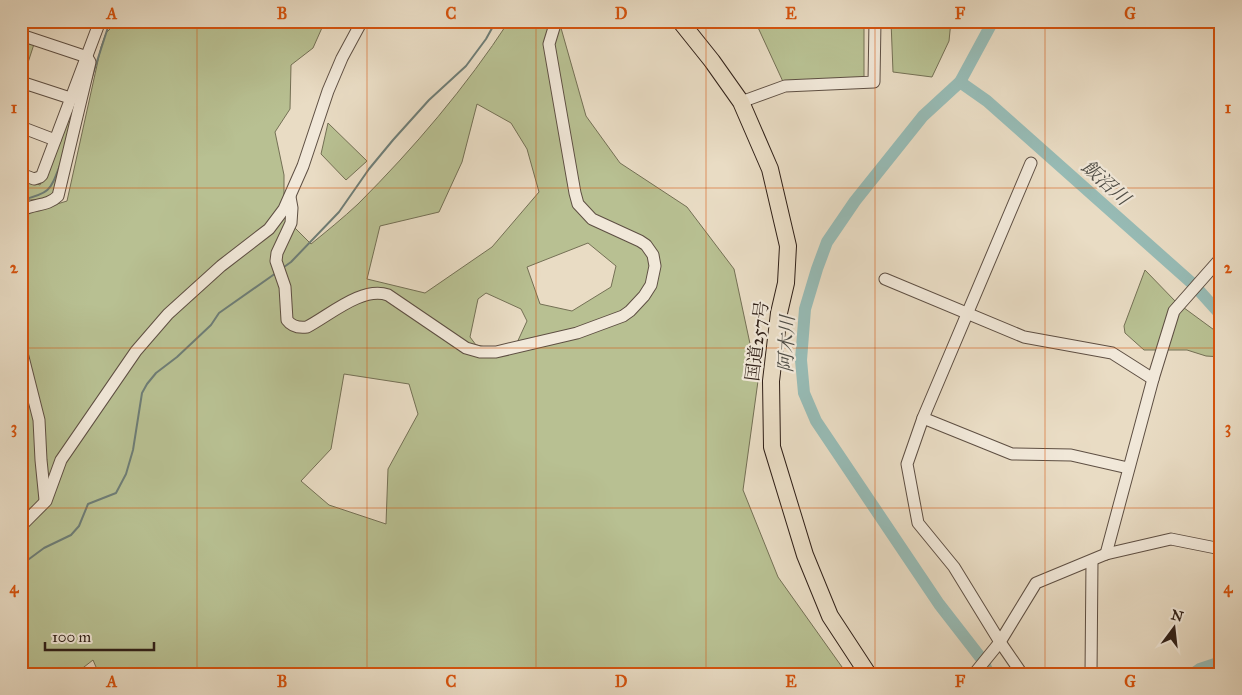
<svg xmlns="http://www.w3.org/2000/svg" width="1242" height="695" viewBox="0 0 1242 695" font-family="'IM FELL Great Primer','Noto Serif JP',serif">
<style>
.green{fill:#b8c092;stroke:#747055;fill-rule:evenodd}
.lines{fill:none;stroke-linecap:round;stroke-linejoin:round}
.stream{stroke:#6e7d76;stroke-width:2}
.river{stroke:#97bbb5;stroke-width:12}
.minor-casing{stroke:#5e4f43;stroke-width:13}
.highway-casing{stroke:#302018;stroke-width:18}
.minor{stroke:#f1e8d9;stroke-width:11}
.highway{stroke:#e9dcc4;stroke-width:16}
.grid{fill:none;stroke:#d6530d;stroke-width:1;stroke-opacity:0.55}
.labels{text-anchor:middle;stroke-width:4.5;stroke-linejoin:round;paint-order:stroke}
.street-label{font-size:18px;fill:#302018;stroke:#f1e8d9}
.water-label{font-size:19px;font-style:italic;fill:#4f4e47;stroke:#f1e8d9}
.neatline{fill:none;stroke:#d6530d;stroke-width:2}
.grid-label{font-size:16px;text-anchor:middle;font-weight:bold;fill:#d6530d}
</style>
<rect width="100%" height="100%" fill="#e9dcc4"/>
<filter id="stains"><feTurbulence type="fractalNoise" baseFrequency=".004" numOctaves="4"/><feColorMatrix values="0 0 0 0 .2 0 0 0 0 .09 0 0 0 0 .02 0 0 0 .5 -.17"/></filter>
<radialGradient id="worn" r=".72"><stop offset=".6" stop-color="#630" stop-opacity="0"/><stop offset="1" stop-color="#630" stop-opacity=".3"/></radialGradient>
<!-- green -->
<g class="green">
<path d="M114,21h211l-12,27 -22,17 -1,44 -15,23 9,43v42l27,27c16,-13 32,-26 47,-40 56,-56 108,-117 151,-183h50l27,95 34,47 67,44 47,62 24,112 -15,109 35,87 69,97h-748l-6,-14 -18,14h-54v-459l46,-14 34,-154 5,-14 6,-6zM477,104l34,19 16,26 12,43 -47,55 -67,46 -58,-14 13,-53 59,-14 23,-50zM588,243l28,23 -5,21 -39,24 -32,-7 -13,-37zM486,293l35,16 6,12 -12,26 -10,4 -29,-6 -6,-8 8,-38zM344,374l65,10 9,30 -30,55 -2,55 -57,-19 -28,-24 30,-32z"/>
<polygon points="755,21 864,21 864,78 785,86"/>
<polygon points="891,21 951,21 949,41 932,77 893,72"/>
<polygon points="21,37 35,41 23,78 21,77"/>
<path d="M83,76l-26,115c-10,9 -23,10 -36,8v-20l19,6z"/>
<polygon points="328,123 367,161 346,180 321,154"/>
<polygon points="1145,270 1176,302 1221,335 1221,357 1206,356 1187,350 1144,350 1125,333 1124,326"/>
</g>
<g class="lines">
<!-- stream -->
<g class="stream">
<polyline points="90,83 110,21"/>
<path d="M22,200c28,-7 28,-9 38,-35"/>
<polyline points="284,267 291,262 339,212 369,169 393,140 429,100 466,66 486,39 496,21"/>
<polyline points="21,565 44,548 71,535 79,526 88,504 116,493 126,474 133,450 142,393 147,384 156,373 177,357 211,325 219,313 276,273"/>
</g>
<!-- river -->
<g class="river">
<polyline points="960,82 987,101 1194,285 1221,315"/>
<polyline points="988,674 984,662 939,604 816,421 804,393 801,360 805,309 817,269 827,242 855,201 923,116 960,82 993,21"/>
<polyline points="1193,674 1200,669 1221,662"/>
</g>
<!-- minor casing -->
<g class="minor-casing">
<g id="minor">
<path d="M21,35l66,22 3,5 -32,134c-11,11 -25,7 -37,15"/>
<polyline points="21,82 70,98"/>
<polyline points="741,102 785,86 874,82 875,21"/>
<polyline points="21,127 55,140"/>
<polyline points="21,174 34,179 40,177 42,175 100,21"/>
<path d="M290,197l2,11 -1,15 -14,30 -1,8 9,26 2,33c5,7 12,8 20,7 23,-12 55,-41 81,-32l78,53 14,4h16l81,-19 46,-17 7,-5 14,-15 7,-11 4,-19 -2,-11 -7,-10 -6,-4 -48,-22 -14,-15 -3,-11 -26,-149 7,-23"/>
<polyline points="885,279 1024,337 1112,353 1153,379"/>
<polyline points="21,349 39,420 41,460 45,500"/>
<polyline points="923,418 1012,454 1071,455 1128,468"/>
<polyline points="21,526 46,501 61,460 136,351 168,314 221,266 269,229 284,209 303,166 328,91 342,58 362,21"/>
<polyline points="1106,554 1153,379 1174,311 1220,259 1221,252"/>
<polyline points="974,674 1000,642 1036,583 1106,554 1171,539 1221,549"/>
<polyline points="1022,674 1000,642 954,567 918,523 907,464 923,418 1031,163"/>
<polyline points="1091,674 1092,561"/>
</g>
</g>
<!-- highway casing -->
<g class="highway-casing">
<polyline id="highway" points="680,21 712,61 741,102 770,169 788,246 786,283 779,313 771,381 772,447 805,555 830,616 868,674"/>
</g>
<!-- minor -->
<use href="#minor" class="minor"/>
<!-- highway -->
<use href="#highway" class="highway"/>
</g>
<!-- grid -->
<path class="grid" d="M197,21v653M367,21v653M536,21v653M706,21v653M875,21v653M1045,21v653M21,188h1200M21,348h1200M21,508h1200"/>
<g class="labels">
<!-- street labels -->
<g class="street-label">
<text transform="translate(757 341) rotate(-83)" y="6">国道257号</text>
</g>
<!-- water labels -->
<g class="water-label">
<text transform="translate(1106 182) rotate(42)" y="7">飯沼川</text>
<text transform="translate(786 344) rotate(-88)" y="7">阿木川</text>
</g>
</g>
<!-- margin -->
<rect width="1242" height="695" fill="none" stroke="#e9dcc4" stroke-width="55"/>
<!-- north arrow -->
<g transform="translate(1174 628) rotate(15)" stroke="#f1e8d9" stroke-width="4" paint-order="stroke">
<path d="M0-4L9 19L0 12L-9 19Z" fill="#302018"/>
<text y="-8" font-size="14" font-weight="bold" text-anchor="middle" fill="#302018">N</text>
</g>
<!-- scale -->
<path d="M45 642v8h109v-8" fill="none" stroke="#302018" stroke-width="2.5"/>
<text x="52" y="642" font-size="15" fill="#302018" stroke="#f1e8d9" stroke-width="4" paint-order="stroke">100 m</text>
<rect x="28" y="28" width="1186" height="640" class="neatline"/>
<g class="grid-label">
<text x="112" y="19">A</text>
<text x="282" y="19">B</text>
<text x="451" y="19">C</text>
<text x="621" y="19">D</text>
<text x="791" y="19">E</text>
<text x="960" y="19">F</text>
<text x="1130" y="19">G</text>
<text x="14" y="113">1</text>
<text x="1228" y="113">1</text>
<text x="14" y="273">2</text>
<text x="1228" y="273">2</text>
<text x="14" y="433">3</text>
<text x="1228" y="433">3</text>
<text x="14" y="593">4</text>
<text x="1228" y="593">4</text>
<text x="112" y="687">A</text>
<text x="282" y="687">B</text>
<text x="451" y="687">C</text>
<text x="621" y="687">D</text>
<text x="791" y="687">E</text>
<text x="960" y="687">F</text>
<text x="1130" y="687">G</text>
</g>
<rect width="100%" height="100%" filter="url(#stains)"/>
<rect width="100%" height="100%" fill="url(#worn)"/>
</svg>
